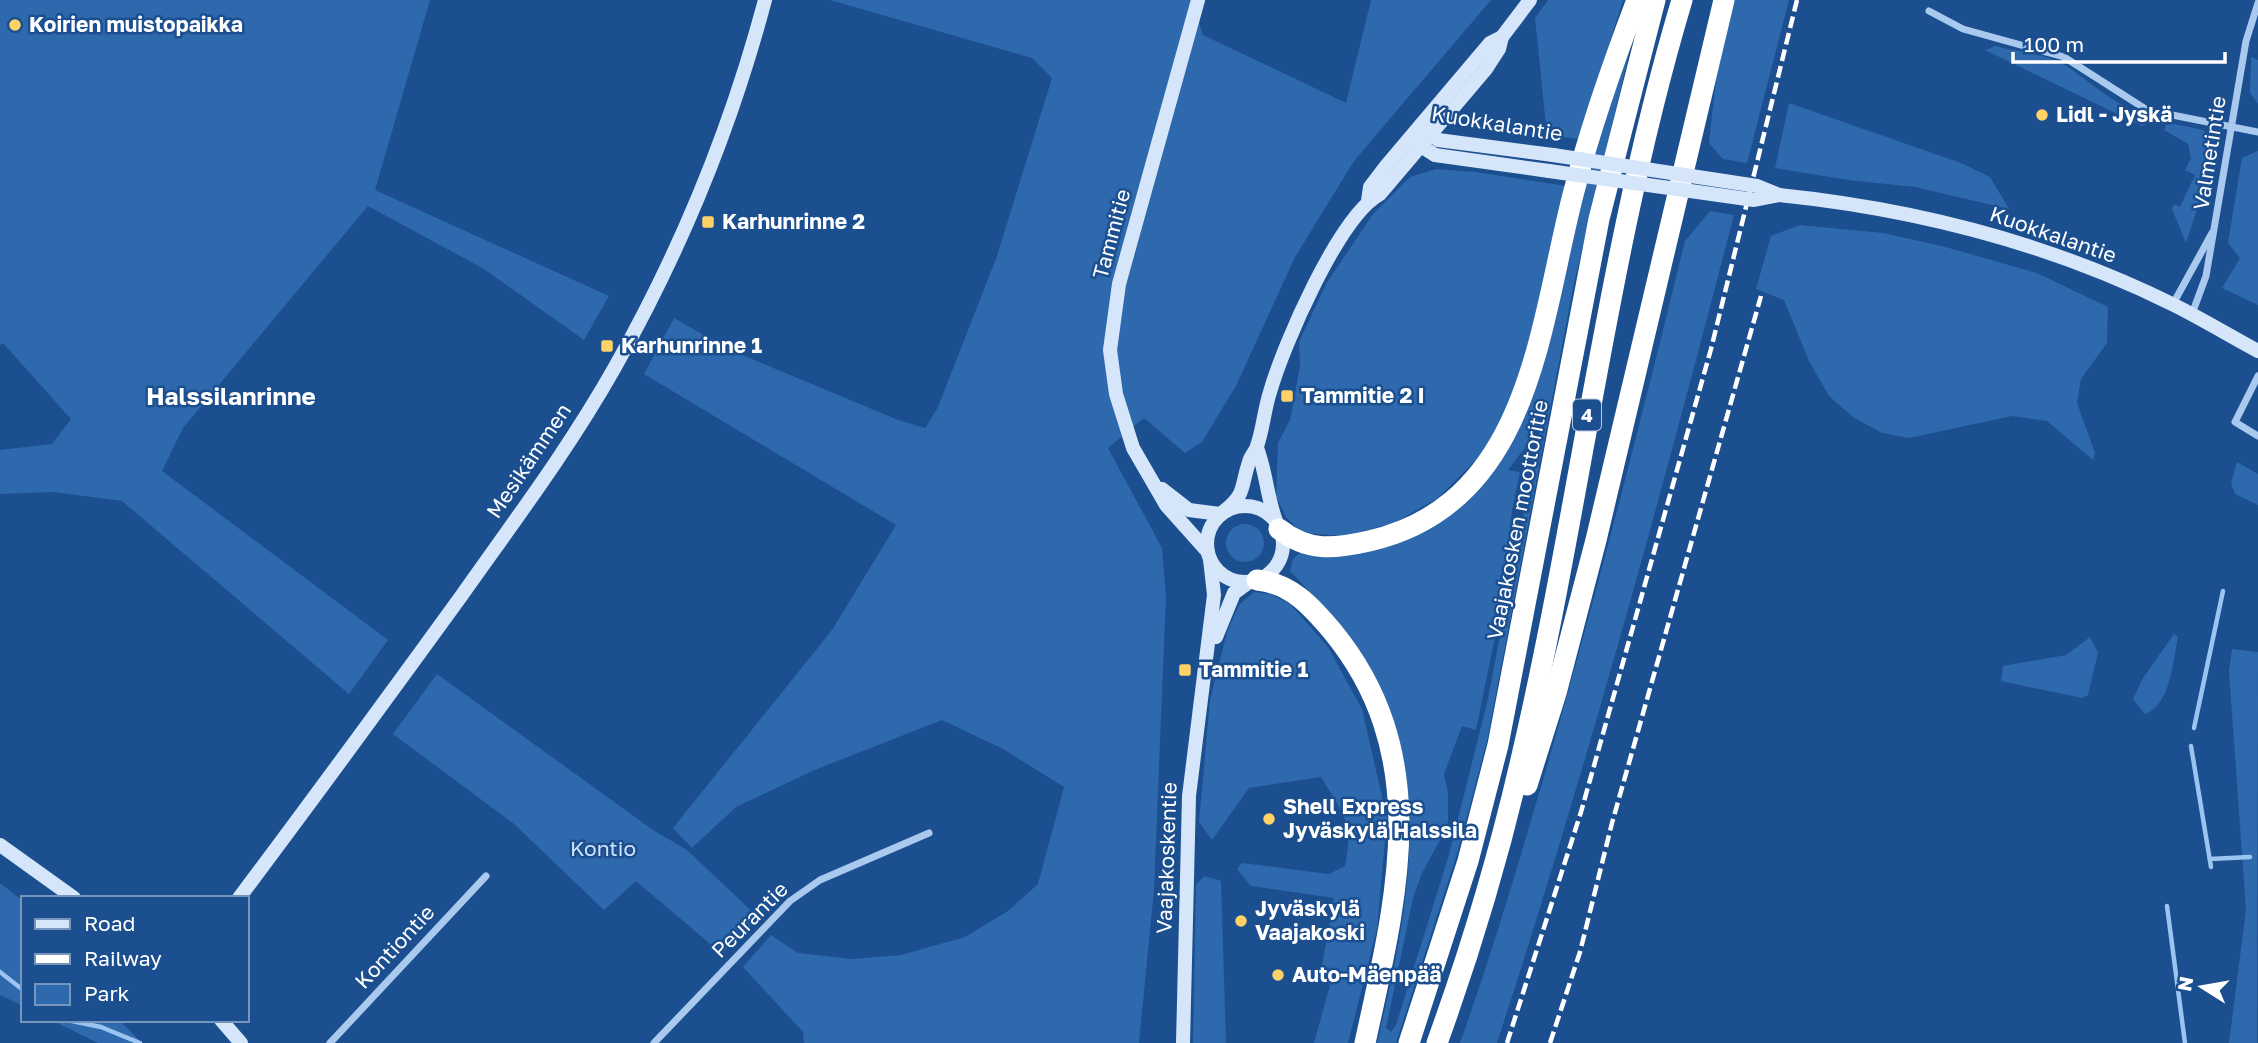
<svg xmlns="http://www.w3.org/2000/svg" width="2258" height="1043" viewBox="0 0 2258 1043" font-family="'Golos Text',sans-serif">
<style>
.green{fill:#2e69ad;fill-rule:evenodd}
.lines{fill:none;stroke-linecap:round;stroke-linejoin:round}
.stream{stroke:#9cc4f0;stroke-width:4.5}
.street{stroke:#a9c9ee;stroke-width:7}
.secondary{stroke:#d6e6fa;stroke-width:14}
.highway{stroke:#fff;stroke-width:21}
.rail{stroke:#fff;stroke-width:4.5;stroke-dasharray:12 5;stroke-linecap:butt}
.secondary-bridge{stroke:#d6e6fa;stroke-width:14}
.poi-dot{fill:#ffd166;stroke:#1b4f8f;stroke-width:2.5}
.labels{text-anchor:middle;stroke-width:5;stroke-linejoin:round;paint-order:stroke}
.shield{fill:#1b4f8f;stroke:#bbcadd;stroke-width:2}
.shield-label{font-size:19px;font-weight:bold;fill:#fff}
.poi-label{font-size:21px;font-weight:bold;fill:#fff;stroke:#1b4f8f;text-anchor:start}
.street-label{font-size:21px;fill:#fff;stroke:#1b4f8f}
.park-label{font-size:21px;fill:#cfe3fa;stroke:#1b4f8f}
.quarter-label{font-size:24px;font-weight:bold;fill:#fff;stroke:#1b4f8f}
</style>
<rect width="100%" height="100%" fill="#1b4f8f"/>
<!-- green -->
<g class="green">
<polygon points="0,0 430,0 375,190 609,296 584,340 484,269 368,206 183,428 162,471 388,640 349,694 122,501 54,492 0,494 0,450 52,444 71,419 3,343 0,345"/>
<polygon points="830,0 1192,0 1203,35 1346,103 1371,0 1491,0 1354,161 1295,257 1236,386 1202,442 1185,453 1144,418 1108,448 1162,548 1166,596 1154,890 1139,1043 804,1043 803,1032 743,967 771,935 798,953 852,959 901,955 965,937 1008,911 1038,884 1064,787 1003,749 942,720 817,769 736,807 692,848 673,828 832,630 896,525 644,374 674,318 728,349 898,420 925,428 938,407 997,256 1052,78 1032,58"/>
<polygon points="1548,0 1623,0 1579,139 1547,135 1535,18"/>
<polygon points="1733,0 1789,0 1747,163 1723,159 1709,143 1716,79"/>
<path d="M1632,41l-58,242 -87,458 -30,113 -61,189h-19c28,-117 57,-252 -1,-364 -21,-40 -55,-76 -86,-108l3,-12 7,-6 66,-4 107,-57 30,-35 101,-340zM1544,408l-57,295 -39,155 -52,167 -5,7 -5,-4 27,-130 9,-25 26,-48v-33l-4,-18 18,-48 14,4 29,-142 7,-77 8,-39 -12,-2 25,-33 3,-22z"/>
<path d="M1995,46c23,6 54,8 73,21 25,17 45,37 74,46l3,11 -3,2 -157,-76z"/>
<polygon points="2251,57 2258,60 2258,104 2250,93"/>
<polygon points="1789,103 1961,163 1990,177 2009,209 1915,187 1848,180 1775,168"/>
<polygon points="2174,124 2203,130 2213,140 2206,182 2186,243 2172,209 2174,204 2180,207 2195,175 2185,170 2191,158 2188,144 2164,130 2166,125"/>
<polygon points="2258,151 2258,305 2222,288 2240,258 2228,243 2242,158"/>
<polygon points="1436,169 1475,172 1566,186 1527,355 1515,397 1483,453 1438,498 1394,523 1344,536 1302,533 1286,517 1276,496 1278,443 1290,420 1300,366 1299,342 1326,284 1373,214 1410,177"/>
<path d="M1710,211l24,4c-72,278 -148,555 -237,828h-37c31,-86 57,-175 83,-263 52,-179 98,-359 142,-539z"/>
<polygon points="1800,225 1883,233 1942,246 2037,273 2108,307 2107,343 2081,379 2077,403 2095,453 2093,460 2047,421 2012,416 1909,438 1882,433 1853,417 1829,396 1809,361 1784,300 1756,289 1771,236"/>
<polygon points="2237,462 2258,474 2258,505 2235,494 2231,483"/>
<circle cx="1245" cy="543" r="19"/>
<path d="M1254,592l17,2 20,11 37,42 34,62 25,109 -10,111 -29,114h-34l16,-58 -10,-8 14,-79 -83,-12 -14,-17 5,-6 87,11 16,-8c9,-45 -2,-52 -24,-89l-72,11 -37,52 -13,-18 11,-122 17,-68 12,-27z"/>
<path d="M2174,634l4,3c-5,23 -7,68 -33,77l-12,-15 10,-21z"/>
<polygon points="2090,637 2098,653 2088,695 2082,698 2001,681 2003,666 2066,655"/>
<polygon points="2232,649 2258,652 2257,1043 2229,1043 2246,910 2229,671"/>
<polygon points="437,674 653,830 687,850 758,917 722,954 636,881 604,910 514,824 393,734"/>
<polygon points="1204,876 1221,881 1226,1043 1193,1043 1196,885"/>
<polygon points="0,883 23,901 23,1006 0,995"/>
<polygon points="51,1020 119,1020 142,1043 98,1043"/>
</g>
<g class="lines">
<!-- stream -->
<g class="stream">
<polyline points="2194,728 2223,591"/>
<polyline points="2191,746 2211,867"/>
<polyline points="2210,859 2250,857"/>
<polyline points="2167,906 2185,1043"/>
<polyline points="0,972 23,990"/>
<polyline points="67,1020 101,1027 140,1043"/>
</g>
<!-- street -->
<g class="street">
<polyline points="1929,11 1963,29 2064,57 2147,110 2258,132"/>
<polyline points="2173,304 2212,233"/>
<polyline points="2192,314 2206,276 2246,41 2258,3"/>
<polyline points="2258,376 2235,422 2258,436"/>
<polyline points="330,1043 486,876"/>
<polyline points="654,1043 790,901 820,880 929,833"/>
</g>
<!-- secondary -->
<g class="secondary">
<polyline points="1198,0 1119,284 1110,350 1116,394 1133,448 1166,505 1208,552"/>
<polyline points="1424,133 1432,134 1438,140 1553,155"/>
<polyline points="1418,139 1421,146 1435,155 1549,171"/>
<path d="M1779,195c137,14 270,48 395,110 28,14 56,31 84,46"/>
<polyline points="1368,201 1370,187 1386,166 1490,43 1502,37"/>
<path d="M1257,448c9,23 10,49 19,73"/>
<polyline points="1162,489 1189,510 1220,514"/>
<circle cx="1245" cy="544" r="38"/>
<path d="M1223,512c24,-19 17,-24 26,-50 1,-5 5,-9 7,-13 7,-18 8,-39 14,-57 13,-46 69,-176 110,-198l106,-125 13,-20 3,-12 28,-37"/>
<polyline points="1216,637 1234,593 1249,582"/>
<polyline points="0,845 74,898"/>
<path d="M239,898c75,-100 149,-201 223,-303 53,-75 108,-148 153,-228 65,-115 116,-239 150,-367"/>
<polyline points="221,1020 241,1043"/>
<polyline points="1183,1043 1189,796 1214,595 1210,559"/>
</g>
<!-- highway -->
<g class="highway">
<path d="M1279,529c29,23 55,20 90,12 163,-37 170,-217 205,-350 17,-65 39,-128 63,-191"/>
<path d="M1257,580c34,3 55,27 76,52 102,125 63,268 32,411"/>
<polyline points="1527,785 1556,693 1596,540 1724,0"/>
<polyline points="1409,1043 1468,861 1498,745 1599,219 1655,0"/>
<path d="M1437,1043c33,-91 61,-184 83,-279 60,-254 87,-513 162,-764"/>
</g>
<!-- rail -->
<g class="rail">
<polyline points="1507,1043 1581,812 1711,349 1797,0"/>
<polyline points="1550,1043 1580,952 1612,823 1761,296"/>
</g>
<!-- secondary-bridge -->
<g class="secondary-bridge">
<polyline points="1553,155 1757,186 1779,195"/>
<polyline points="1549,171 1754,200 1779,195"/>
</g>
</g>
<!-- markers -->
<g class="poi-dot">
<circle cx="15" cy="25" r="7"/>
<circle cx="2042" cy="115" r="7"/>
<rect x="701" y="215" width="14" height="14" rx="3.5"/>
<rect x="600" y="339" width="14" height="14" rx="3.5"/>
<rect x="1280" y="389" width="14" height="14" rx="3.5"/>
<rect x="1178" y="663" width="14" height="14" rx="3.5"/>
<circle cx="1269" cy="819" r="7"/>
<circle cx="1241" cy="921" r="7"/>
<circle cx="1278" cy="975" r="7"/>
</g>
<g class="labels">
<!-- shield labels -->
<rect class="shield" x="1573" y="399.5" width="28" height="31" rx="5"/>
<g class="shield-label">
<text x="1587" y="422">4</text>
</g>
<!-- poi labels -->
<g class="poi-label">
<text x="29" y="32">Koirien muistopaikka</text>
<text x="2056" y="122">Lidl - Jyskä</text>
<text x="722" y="229">Karhunrinne 2</text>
<text x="621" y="353">Karhunrinne 1</text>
<text x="1301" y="403">Tammitie 2 I</text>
<text x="1199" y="677">Tammitie 1</text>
<text x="1283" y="814">Shell Express<tspan x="1283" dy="24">Jyväskylä Halssila</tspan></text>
<text x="1255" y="916">Jyväskylä<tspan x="1255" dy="24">Vaajakoski</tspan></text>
<text x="1292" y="982">Auto-Mäenpää</text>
</g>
<!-- street labels -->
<g class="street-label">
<text transform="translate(1497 124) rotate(9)" y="7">Kuokkalantie</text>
<text transform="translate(2210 153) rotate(-81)" y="7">Valmetintie</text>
<text transform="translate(1112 234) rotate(-75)" y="7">Tammitie</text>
<text transform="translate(2053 235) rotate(19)" y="7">Kuokkalantie</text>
<text transform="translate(529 461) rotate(-56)" y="7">Mesikämmen</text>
<text transform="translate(1518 520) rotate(-79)" y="7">Vaajakosken moottoritie</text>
<text transform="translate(1167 858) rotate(-88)" y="7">Vaajakoskentie</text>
<text transform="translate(750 920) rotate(-45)" y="7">Peurantie</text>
<text transform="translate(395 947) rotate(-47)" y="7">Kontiontie</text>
</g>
<!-- park labels -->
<g class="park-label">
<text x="603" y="856">Kontio</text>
</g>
<!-- quarter labels -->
<g class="quarter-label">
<text x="231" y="405">Halssilanrinne</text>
</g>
</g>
<!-- legend -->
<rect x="21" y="896" width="228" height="126" fill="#1b4f8f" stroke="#7695bc" stroke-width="2"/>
<rect x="35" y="919" width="35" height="10" fill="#d6e6fa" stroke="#7695bc" stroke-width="2"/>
<text x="84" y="931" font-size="21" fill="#ffffff">Road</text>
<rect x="35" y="954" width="35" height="10" fill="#ffffff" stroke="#7695bc" stroke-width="2"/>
<text x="84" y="966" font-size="21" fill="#ffffff">Railway</text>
<rect x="35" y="984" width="35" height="21" fill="#2e69ad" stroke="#7695bc" stroke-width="2"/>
<text x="84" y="1001" font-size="21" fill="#ffffff">Park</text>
<!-- north arrow -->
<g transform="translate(2202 987) rotate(281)" stroke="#1b4f8f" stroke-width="5" paint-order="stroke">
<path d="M0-5L12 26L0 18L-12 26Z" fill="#ffffff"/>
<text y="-10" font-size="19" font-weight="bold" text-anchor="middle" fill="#ffffff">N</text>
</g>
<!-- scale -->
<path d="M2013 52v10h212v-10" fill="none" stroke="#ffffff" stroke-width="3.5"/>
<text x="2024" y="52" font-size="21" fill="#ffffff" stroke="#1b4f8f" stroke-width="5" paint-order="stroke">100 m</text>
</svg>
